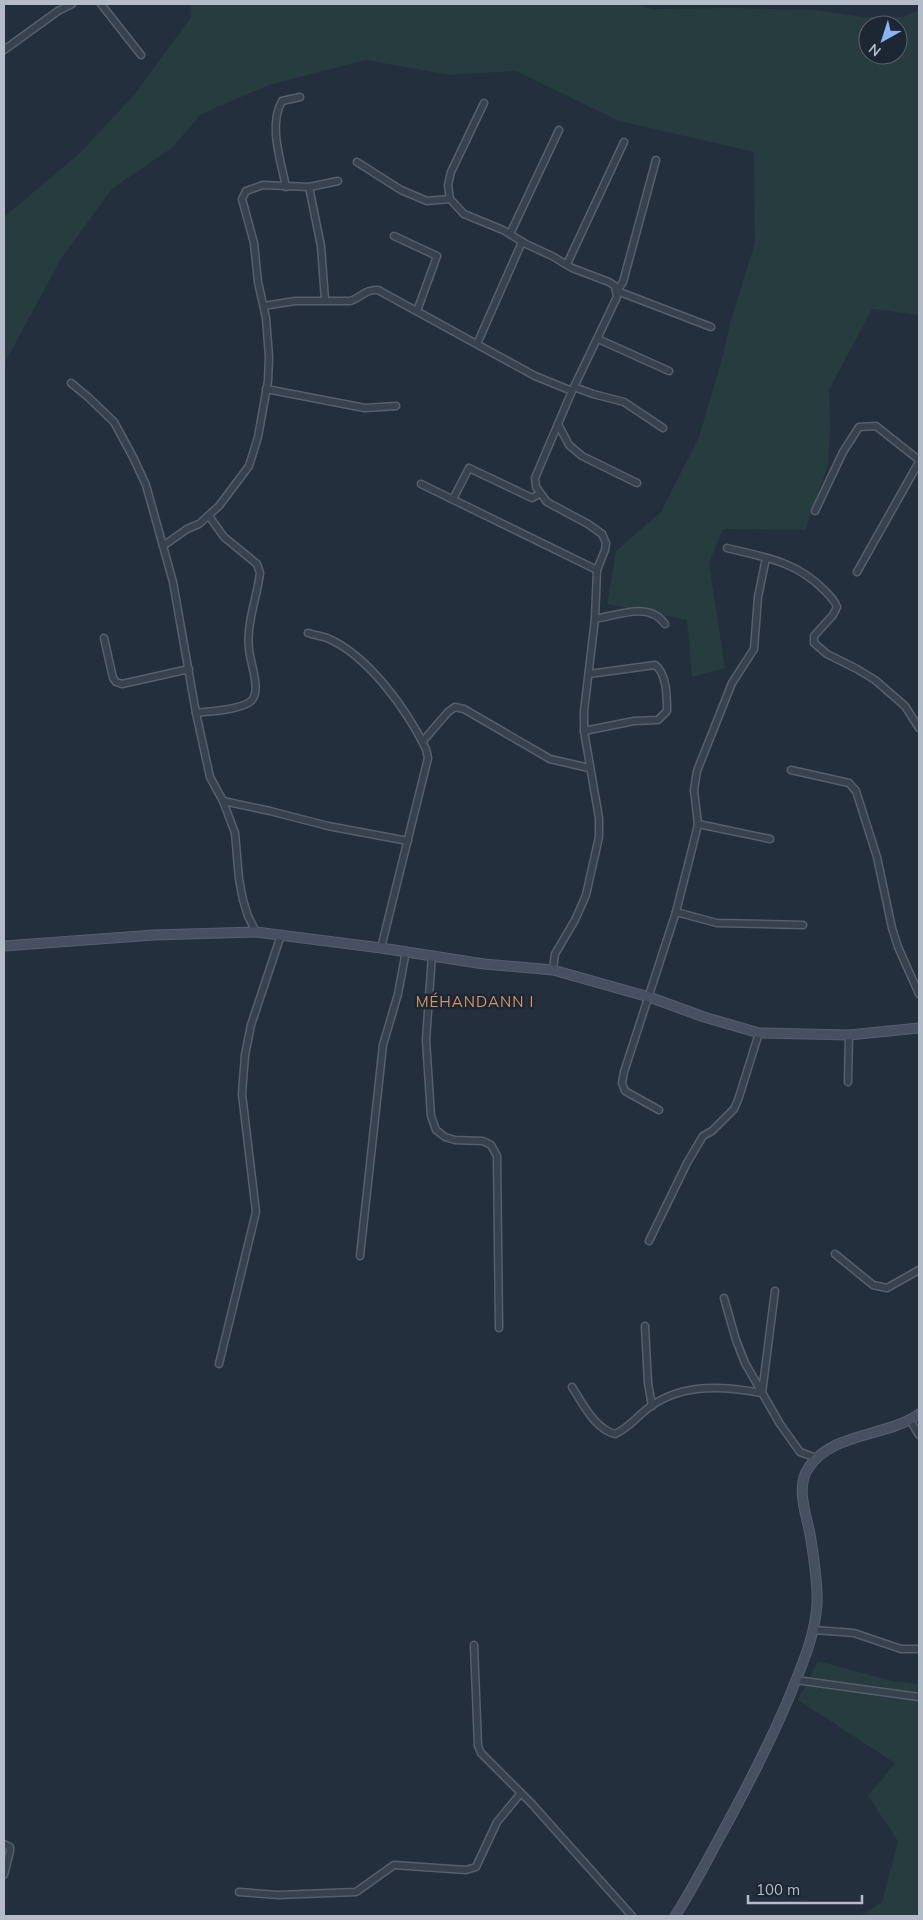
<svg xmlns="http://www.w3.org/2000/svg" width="923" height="1920" viewBox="0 0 923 1920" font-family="Mulish,sans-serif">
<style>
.green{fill:#263c3f;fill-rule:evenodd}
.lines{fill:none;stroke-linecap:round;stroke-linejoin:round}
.street-casing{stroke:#565f6c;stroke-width:9}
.secondary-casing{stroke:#565f6c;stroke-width:11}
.street{stroke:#38414e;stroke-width:6}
.secondary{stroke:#465061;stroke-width:9}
.labels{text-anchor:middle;stroke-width:5;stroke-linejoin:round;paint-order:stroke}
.quarter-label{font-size:15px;letter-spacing:1px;fill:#d59563;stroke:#1d2633}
</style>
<rect width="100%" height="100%" fill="#242f3e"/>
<!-- green -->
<g class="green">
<path d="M190,4h444l18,5 79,-1 84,2 48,7h40l16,-7v305l-47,-6 -43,81 1,38 -2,37 -23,65 -82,-1 -14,34 16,105 -33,9 -5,-57 -80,-16 9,-53 45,-39 38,-75 24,-82 8,-35 24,-77 -1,-91 -135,-31 -103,-50 -66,4 -84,-15 -97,25 -68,29 -28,33 -61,42 -50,68 -58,107v-147l75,-63 56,-60 56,-77zM868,25h30v30h-30z"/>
<polygon points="818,1661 892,1681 919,1684 919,1721 917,1726 919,1729 919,1916 860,1916 882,1902 898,1841 868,1796 895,1763 798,1700"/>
</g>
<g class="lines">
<!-- street casing -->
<g class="street-casing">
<g id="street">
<polyline points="101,4 141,55"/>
<polyline points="4,50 58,11 72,4"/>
<polyline points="484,103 451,172 448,185 450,199 464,214 503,230 526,244 552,256 572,268 609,282 615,286 617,297 572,391 535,478 536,487 547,502 588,524 602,534 606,543 605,550 597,570 595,619 584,711 584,731 599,818 599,837 586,895 575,920 555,954 553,970"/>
<polyline points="656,160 623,282 617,291 711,327"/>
<polyline points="357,162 401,190 427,201 450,199"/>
<path d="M286,187c-5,-26 -18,-62 -4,-86l18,-4"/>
<polyline points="309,187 321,246 325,300"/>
<polyline points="510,234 559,130"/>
<polyline points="394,236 437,256 417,311"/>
<polyline points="567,264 624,142"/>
<path d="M264,306l31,-5h55c11,-3 15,-12 28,-11l157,86 37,15"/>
<polyline points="598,339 669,371"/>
<polyline points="477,344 522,242"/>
<polyline points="71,383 88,397 114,422 133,457 146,485 173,582 196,713 210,777 223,801 235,833 239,879 243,900 248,916 256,932"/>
<polyline points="574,387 593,394 624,402 663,428"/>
<polyline points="266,389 365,408 396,406"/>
<polyline points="558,424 569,445 582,456 637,483"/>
<polyline points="421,484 597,570"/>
<polyline points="453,499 469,468 532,498 539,494"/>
<polyline points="815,511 843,452 859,427 876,426 919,460"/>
<polyline points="163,546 187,529 199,524 219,506 249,466 258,437 268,381 269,357 266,318 258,282 254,243 242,199 246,191 263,185 309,187 338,181"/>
<path d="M727,548c37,9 68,13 96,41 6,6 11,10 14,18l-4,8 -19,21v7l13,11 30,15 18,11 30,26 14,22"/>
<polyline points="857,572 919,462"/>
<path d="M595,619c24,-4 54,-18 70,5"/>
<path d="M308,633c6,2 13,3 19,5 41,17 80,72 99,111l2,9 -47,190"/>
<polyline points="104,638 113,678 116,682 122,684 189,669"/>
<path d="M196,713c14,-2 45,-3 55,-12 11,-10 -1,-38 -2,-52 -3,-25 8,-51 11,-76l-3,-9 -33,-27 -15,-21"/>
<path d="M584,731l50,-10 24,-1 9,-9c0,-13 0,-38 -12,-46l-66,9"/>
<polyline points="423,741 448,712 455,707 464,709 550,759 589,768"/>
<polyline points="791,770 849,783 856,791 877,857 892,928 898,947 919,994"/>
<polyline points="223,801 270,811 328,826 408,841"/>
<polyline points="698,824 770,839"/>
<polyline points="676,912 717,923 803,925"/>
<polyline points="432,955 426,1040 431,1116 436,1130 445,1137 455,1140 483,1141 491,1145 497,1156 499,1328"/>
<polyline points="848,1082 849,1035"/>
<polyline points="659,1110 625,1091 622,1083 624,1072 676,912 693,845 698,824 694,790 697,771 732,683 754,649 758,597 766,558"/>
<polyline points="649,1241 687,1163 703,1136 712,1131 734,1109 738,1100 759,1033"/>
<polyline points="835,1254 873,1285 887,1288 919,1270"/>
<polyline points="360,1256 383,1045 398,994 406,951"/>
<polyline points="724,1298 736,1340 745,1363 780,1424 800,1452 816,1458"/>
<polyline points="645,1326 648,1383 652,1406"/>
<polyline points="219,1364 256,1212 242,1094 245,1055 251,1025 281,935"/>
<path d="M572,1387c11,17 23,42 43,47 14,-6 23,-19 36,-28 33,-23 73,-20 111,-13l13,-102"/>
<polyline points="910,1420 919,1435"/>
<polyline points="814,1630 854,1633 901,1649 919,1649"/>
<polyline points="474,1645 478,1746 481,1753 532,1804 632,1916"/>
<polyline points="796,1680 919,1697"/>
<polyline points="4,1844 10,1847 10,1851 4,1875"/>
<polyline points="239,1892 278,1895 356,1892 394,1865 466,1870 476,1867 497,1822 521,1793"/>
</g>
</g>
<!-- secondary casing -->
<g class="secondary-casing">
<g id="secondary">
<polyline points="4,946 154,935 256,932 381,948 484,964 553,970 649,997 704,1017 759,1033 849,1035 919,1028"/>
<path d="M675,1916c15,-23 28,-48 41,-72 27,-49 53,-98 74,-149 12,-30 25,-59 27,-91 1,-21 -3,-43 -6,-64 -3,-22 -17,-52 -2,-73 24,-35 78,-30 110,-53"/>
</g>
</g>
<!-- street -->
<use href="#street" class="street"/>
<!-- secondary -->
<use href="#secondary" class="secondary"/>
</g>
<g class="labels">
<!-- quarter labels -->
<g class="quarter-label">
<text x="475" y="1007">MÉHANDANN I</text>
</g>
</g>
<!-- border -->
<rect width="923" height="1920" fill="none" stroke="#b4bcc9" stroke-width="10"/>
<!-- north arrow -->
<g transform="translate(883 40) rotate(219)"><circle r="24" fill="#1d2633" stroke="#59626f"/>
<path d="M0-4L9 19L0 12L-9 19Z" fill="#8ab4f8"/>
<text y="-8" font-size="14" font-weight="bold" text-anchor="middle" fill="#b4bcc9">N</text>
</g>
<!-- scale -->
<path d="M748 1895v8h114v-8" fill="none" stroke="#b4bcc9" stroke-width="2.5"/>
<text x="756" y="1895" font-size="15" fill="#b4bcc9" stroke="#1d2633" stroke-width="4" paint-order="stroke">100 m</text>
</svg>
